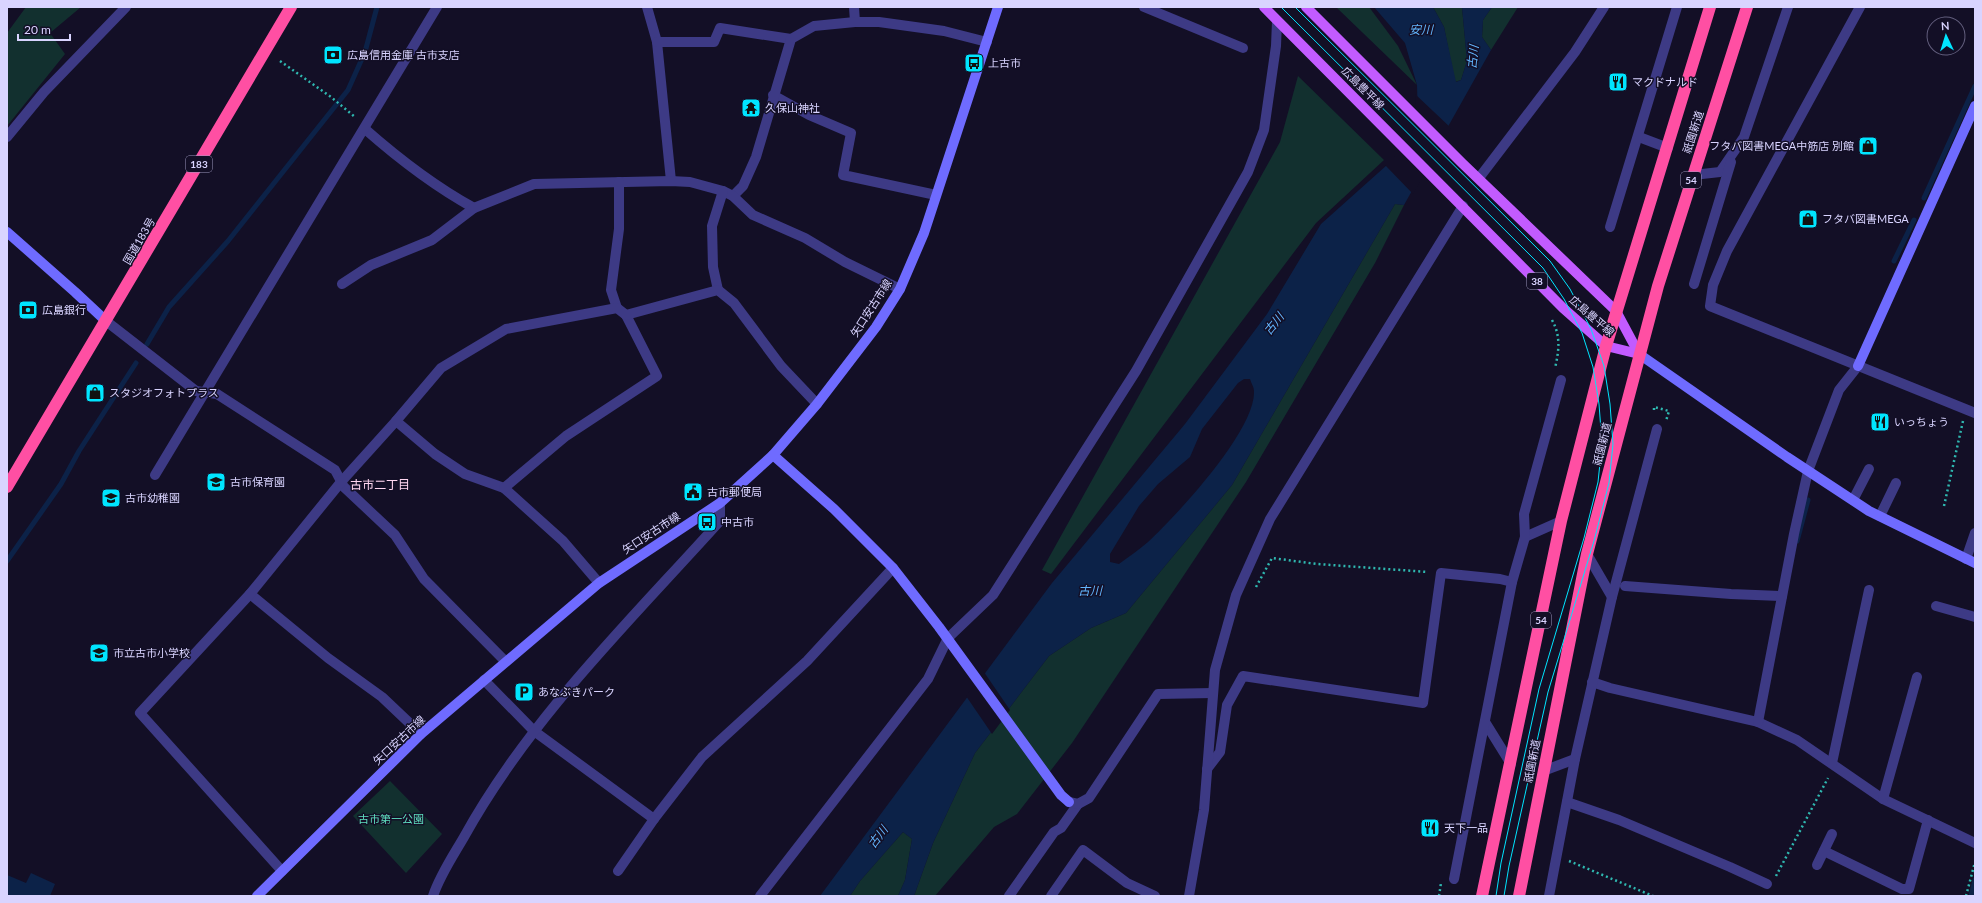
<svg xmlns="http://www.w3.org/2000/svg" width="1982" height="903" viewBox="0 0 1982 903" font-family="Lato,'Noto Sans JP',sans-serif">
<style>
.green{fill:#12302f}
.water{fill:#0c2248;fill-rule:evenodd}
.pier{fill:#130f26}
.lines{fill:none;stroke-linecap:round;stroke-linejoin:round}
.stream{stroke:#0c2248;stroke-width:5}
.path{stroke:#2fb8b0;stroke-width:2.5;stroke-dasharray:2 3;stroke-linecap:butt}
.lane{stroke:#3d3a85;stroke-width:10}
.street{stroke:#3d3a85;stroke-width:10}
.secondary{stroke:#6f6bff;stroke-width:10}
.primary{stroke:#c25bff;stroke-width:10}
.highway{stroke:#ff4fa3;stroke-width:12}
.tram{stroke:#00e5ff;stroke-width:1}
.labels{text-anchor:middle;stroke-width:3;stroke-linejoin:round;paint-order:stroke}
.shield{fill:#130f26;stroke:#9e99be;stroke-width:1}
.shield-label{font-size:10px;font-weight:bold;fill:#d9d4ff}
.poi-label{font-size:11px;fill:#d9d4ff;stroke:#130f26;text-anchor:start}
.street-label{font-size:11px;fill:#d9d4ff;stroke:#130f26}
.park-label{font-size:11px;fill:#5fe0c0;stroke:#130f26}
.water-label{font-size:12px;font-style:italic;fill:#62b6ff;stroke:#130f26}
.neighbourhood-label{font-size:12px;fill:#ffd6f0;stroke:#130f26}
</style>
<rect width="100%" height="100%" fill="#130f26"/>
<!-- green -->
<g class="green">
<polygon points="26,7 81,7 50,33 65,54 7,126 7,33"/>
<polygon points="1336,7 1369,7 1398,46 1417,85"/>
<polygon points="1433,7 1462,7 1467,61 1461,80 1455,82 1444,27"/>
<polygon points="1492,7 1518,7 1491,50 1482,37 1483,20"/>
<polygon points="1298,76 1384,160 1316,223 1051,574 1042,570 1280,142"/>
<polygon points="1395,204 1404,205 1375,263 1246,482 1072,743 1017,814 994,827 935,896 914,896 933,843 975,753 1049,656 1091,628 1126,613 1232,485"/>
<polygon points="390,781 442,834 406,873 353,816"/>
<polygon points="903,832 912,839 905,880 898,896 850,896 860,881"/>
</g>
<!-- water -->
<g class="water">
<path d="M1374,7h59l11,20 12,55 5,-2 6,-19 -5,-54h30l-9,13 -1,17 9,13 -87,155 -9,-1 -163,281 -106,128 -35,15 -42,28 -74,97 -42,90 -19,53h-16l7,-16 7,-41 -9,-7 -43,49 -10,15h-30l232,-313 133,-159 82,-110 54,-90 85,-76 12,-25 -1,-38 -12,-42zM1244,379h6c1,4 4,8 4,12 2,39 -77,124 -106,151 -9,8 -20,15 -29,22l-9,-2v-8l29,-48 19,-22 32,-27 12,-28 36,-46z"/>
<polygon points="31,873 55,884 50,896 7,896 7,875 26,883"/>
</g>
<!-- pier -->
<g class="pier">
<polygon points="1415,94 1451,128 1413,194 1385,165 1405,147 1416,123"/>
<polygon points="984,672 1010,710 992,734 966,696"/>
</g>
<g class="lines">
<!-- stream -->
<g class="stream">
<polyline points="1924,198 1975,86"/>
<polyline points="1894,261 1914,220"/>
<polyline points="147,344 169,307 228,241 348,90 365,52 377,7"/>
<polyline points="1797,541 1808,500"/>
<polyline points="7,561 61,484 79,451 136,363"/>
<polyline points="1971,896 1975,880"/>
</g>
<!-- path -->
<g class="path">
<polyline points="280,61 331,97 355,117"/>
<path d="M1552,320c9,16 7,31 3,48"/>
<polyline points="1654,410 1654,407 1669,411 1666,421"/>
<polyline points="1944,506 1963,421"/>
<polyline points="1256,587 1272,558 1317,564 1428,572"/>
<polyline points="1569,861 1653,896"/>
<polyline points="1776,876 1828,778"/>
<polyline points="1439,896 1441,883"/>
<polyline points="1966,896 1975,862"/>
</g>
<!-- lane -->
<g class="lane">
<polyline points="1625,586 1731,594 1782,596"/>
<polyline points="760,896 928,679 948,638 993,595 1136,371 1248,172 1264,130 1276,46 1277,21"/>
<polyline points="1009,896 1054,832 1061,828 1078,804"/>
</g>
<!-- street -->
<g class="street">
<polyline points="647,7 657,42 671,181"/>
<polyline points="854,7 855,22"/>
<polyline points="1144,7 1243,48"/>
<polyline points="1860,7 1727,251 1713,285 1710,306 1975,413"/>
<polyline points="657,42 714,42 720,28 791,39"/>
<polyline points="773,95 809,115 851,133 843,175 936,195"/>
<path d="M365,129c34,30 69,57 109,79"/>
<polyline points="7,137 44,92 126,7"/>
<polyline points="1639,137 1668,148"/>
<polyline points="1693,175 1720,172 1744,137 1788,7"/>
<polyline points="1479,178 1575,52 1604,7"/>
<polyline points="733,196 743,186 756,157 791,39 814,26 855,22 879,22 944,31 987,42"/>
<polyline points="1610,227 1677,7"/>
<polyline points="342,284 371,265 432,240 474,208 534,184 671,181 690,182 723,191 733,196 753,215 805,238 845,262 900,289"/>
<polyline points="1694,284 1731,162"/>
<polyline points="718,290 713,267 712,226 723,191"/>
<polyline points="617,308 611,290 619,229 619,182"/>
<polyline points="106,321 196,391 217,394 335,470 344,487 395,535 424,579 505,661"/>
<polyline points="396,421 435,454 465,474 504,488 563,541 599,583"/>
<polyline points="155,475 437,7"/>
<polyline points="504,488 566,436 657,376 626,315"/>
<polyline points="1853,500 1869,469"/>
<polyline points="1880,516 1896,483"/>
<polyline points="1525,537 1561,521"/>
<polyline points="1587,554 1612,597"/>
<polyline points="1966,559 1975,533"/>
<polyline points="250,594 328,658 382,697 421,734"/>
<polyline points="1936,606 1975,617"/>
<polyline points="484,680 534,731 654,819"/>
<polyline points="1592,682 1610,688 1758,722 1797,740 1883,799 1975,843"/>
<polyline points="1485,722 1511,764"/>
<polyline points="1758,722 1794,534 1808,471 1839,390 1858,366"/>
<polyline points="1832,763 1869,590"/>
<polyline points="1207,769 1220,752 1227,705 1243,676 1423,703 1441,573 1500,579 1512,582"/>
<polyline points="1543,771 1575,759"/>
<polyline points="1883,799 1917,677"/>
<polyline points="1069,802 1078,804 1089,798 1158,694 1213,693"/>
<polyline points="1567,802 1619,820 1730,867 1767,884"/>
<polyline points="1824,851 1902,889 1909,889 1928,820"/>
<polyline points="1817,865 1832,834"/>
<polyline points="282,871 140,713 250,594 341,482 396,421 441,368 506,329 617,308 626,315 718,290 734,303 781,366 817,404"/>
<polyline points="618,871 654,819 702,757 807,661 893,568"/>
<polyline points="1454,879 1512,582 1525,537 1524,514 1561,380"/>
<path d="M433,896c7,-21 20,-40 31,-59 65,-118 166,-216 256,-316v-18"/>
<polyline points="1051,896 1083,850 1127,883 1155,896"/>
<polyline points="1189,896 1204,810 1215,670 1236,595 1270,519 1463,206"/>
<polyline points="1549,896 1575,759 1612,597 1657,429"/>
</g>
<!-- secondary -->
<g class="secondary">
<polyline points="7,232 75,292 106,321"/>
<polyline points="1639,354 1787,457 1869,511 1975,563"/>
<polyline points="1858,366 1975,106"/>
<polyline points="773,455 834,509 893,568 939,627 1061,795 1069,802"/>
<polyline points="257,896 421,734 599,583 720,503 773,455 817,404 876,327 900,289 924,233 998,7"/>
</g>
<!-- primary -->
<g class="primary">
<polyline points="1264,7 1563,308 1606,346 1639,354"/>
<polyline points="1306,7 1462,163 1616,311 1639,354"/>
</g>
<!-- highway -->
<g class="highway">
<polyline points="7,487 291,7"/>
<polyline points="1482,896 1561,521 1606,346 1710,7"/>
<polyline points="1519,896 1587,554 1658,286 1747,7"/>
</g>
<!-- tram -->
<g class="tram">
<polyline points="1281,7 1543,268 1564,299 1582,333 1593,367 1599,404 1602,444 1598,482 1584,538 1539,689 1501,863 1496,896"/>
<polyline points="1295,7 1550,261 1570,289 1591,329 1604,366 1610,404 1613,444 1609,483 1594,541 1548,692 1509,866 1504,896"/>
</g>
</g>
<!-- icons -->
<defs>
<g id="bank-square" transform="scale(1)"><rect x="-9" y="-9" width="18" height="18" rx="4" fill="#00e5ff" stroke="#130f26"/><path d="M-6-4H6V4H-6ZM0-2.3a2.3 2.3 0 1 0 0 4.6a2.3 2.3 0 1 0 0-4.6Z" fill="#111"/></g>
<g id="bus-square" transform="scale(1)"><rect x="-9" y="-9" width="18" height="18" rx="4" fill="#00e5ff" stroke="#130f26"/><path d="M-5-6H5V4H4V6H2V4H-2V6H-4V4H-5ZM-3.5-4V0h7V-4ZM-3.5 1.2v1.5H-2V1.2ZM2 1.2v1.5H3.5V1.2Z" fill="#111"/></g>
<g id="restaurant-square" transform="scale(1)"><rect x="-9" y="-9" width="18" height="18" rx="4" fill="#00e5ff" stroke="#130f26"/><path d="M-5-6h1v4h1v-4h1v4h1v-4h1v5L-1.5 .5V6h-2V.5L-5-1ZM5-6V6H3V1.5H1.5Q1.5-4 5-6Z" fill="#111"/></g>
<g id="temple-square" transform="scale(1)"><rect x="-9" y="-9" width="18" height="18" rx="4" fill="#00e5ff" stroke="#130f26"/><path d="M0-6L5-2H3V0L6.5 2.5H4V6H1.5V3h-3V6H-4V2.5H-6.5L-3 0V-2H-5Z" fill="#111"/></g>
<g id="shop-square" transform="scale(1)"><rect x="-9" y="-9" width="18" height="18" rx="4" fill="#00e5ff" stroke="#130f26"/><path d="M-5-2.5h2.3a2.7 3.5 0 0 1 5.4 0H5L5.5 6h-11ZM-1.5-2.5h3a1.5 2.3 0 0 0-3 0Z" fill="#111"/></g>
<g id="school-square" transform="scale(1)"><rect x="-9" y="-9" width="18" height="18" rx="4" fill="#00e5ff" stroke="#130f26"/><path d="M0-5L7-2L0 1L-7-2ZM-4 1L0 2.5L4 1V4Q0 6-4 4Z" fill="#111"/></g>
<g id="civic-square" transform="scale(1)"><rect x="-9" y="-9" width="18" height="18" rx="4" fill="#00e5ff" stroke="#130f26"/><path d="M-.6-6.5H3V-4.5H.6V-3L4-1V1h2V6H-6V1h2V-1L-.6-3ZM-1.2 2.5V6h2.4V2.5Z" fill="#111"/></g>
<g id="parking-square" transform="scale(1)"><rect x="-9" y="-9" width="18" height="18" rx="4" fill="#00e5ff" stroke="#130f26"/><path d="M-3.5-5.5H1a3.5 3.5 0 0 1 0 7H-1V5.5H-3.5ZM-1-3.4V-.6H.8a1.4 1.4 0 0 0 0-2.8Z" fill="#111"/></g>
</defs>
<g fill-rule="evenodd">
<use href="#bank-square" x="333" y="55"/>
<use href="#bus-square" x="974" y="63"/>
<use href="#restaurant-square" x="1618" y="82"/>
<use href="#temple-square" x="751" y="108"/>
<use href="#shop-square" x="1868" y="146"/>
<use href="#shop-square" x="1808" y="219"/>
<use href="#bank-square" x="28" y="310"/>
<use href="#shop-square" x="95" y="393"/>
<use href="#restaurant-square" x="1880" y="422"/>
<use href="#school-square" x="216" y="482"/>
<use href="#civic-square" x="693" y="492"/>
<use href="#school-square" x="111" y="498"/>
<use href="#bus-square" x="707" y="522"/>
<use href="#school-square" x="99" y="653"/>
<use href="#parking-square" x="524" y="692"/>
<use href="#restaurant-square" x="1430" y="828"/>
</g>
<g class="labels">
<!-- shield labels -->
<g class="shield">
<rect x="186" y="156" width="26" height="16" rx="3"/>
<rect x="1681" y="172" width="20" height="16" rx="3"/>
<rect x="1527" y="273" width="20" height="16" rx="3"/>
<rect x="1531" y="612" width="20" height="16" rx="3"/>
</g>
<g class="shield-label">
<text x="199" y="168">183</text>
<text x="1691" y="184">54</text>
<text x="1537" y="285">38</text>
<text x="1541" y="624">54</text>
</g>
<!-- poi labels -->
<g class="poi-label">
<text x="347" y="59">広島信用金庫 古市支店</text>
<text x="988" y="67">上古市</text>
<text x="1632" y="86">マクドナルド</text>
<text x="765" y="112">久保山神社</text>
<text x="1854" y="150" text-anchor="end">フタバ図書MEGA中筋店 別館</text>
<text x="1822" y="223">フタバ図書MEGA</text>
<text x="42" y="314">広島銀行</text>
<text x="109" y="397">スタジオフォトプラス</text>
<text x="1894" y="426">いっちょう</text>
<text x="230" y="486">古市保育園</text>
<text x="707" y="496">古市郵便局</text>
<text x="125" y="502">古市幼稚園</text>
<text x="721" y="526">中古市</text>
<text x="113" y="657">市立古市小学校</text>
<text x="538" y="696">あなぶきパーク</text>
<text x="1444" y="832">天下一品</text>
</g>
<!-- street labels -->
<g class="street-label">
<text transform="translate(1363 88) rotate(45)" y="4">広島豊平線</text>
<text transform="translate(1693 132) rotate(-72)" y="4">祇園新道</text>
<text transform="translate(139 241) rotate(-60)" y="4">国道183号</text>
<text transform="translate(871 308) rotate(-57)" y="4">矢口安古市線</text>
<text transform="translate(1592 316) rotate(41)" y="4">広島豊平線</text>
<text transform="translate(1602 444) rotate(-76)" y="4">祇園新道</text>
<text transform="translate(651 533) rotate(-33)" y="4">矢口安古市線</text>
<text transform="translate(399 740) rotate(-43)" y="4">矢口安古市線</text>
<text transform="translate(1532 761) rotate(-79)" y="4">祇園新道</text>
</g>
<!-- park labels -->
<g class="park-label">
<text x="391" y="823">古市第一公園</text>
</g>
<!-- water labels -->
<g class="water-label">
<text x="1421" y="34">安川</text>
<text transform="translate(1473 57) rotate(-84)" y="4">古川</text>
<text transform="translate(1274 324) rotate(-51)" y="4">古川</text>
<text x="1090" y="595">古川</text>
<text transform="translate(878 837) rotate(-53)" y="4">古川</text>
</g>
<!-- neighbourhood labels -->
<g class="neighbourhood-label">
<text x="380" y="489">古市二丁目</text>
</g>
</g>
<!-- border -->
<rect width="1982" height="903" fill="none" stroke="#d9d4ff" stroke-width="16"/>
<!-- north arrow -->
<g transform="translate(1946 36) rotate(356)"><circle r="19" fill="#130f26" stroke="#625e7d"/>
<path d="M0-3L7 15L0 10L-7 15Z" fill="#00e5ff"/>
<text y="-6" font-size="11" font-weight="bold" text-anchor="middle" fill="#d9d4ff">N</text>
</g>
<!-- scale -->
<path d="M18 34v6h52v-6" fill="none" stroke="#d9d4ff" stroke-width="2"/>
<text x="24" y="34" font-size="12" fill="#d9d4ff" stroke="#130f26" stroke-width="3" paint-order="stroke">20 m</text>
</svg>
